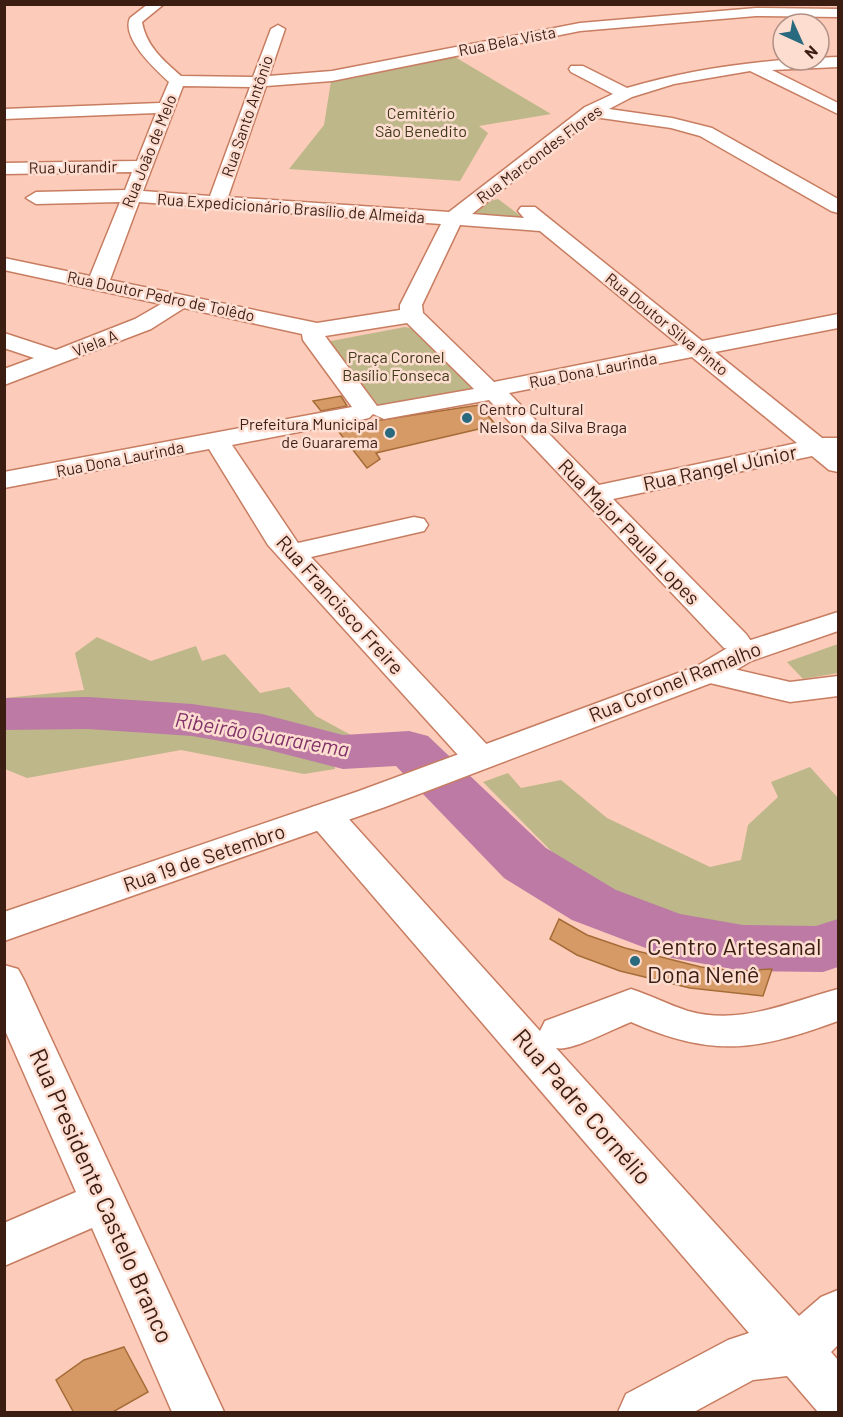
<svg xmlns="http://www.w3.org/2000/svg" width="843" height="1417" viewBox="0 0 843 1417" font-family="Barlow,sans-serif">
<style>
.green{fill:#bdb78a}
.lines{fill:none;stroke-linecap:round;stroke-linejoin:round}
.river{fill:#bc7aa5;fill-rule:evenodd}
.building{fill:#d69a67;stroke:#a66c37;stroke-width:1.5}
.minor-casing{stroke:#c77d61;stroke-width:3}
.major-casing{stroke:#c77d61;stroke-width:3}
.minor{fill:#fff;fill-rule:evenodd}
.major{fill:#fff;fill-rule:evenodd}
.poi-dot{fill:#296a7e;stroke:#feddd1;stroke-width:2}
.labels{text-anchor:middle;stroke-width:5;stroke-linejoin:round;paint-order:stroke}
.far-street-label{font-size:16px;fill:#3b1d12;stroke:#feddd1}
.far-park-label{font-size:16px;fill:#403b1a;stroke:#feddd1}
.far-poi-label{font-size:16px;fill:#3b1d12;stroke:#feddd1;text-anchor:start}
.street-label{font-size:20px;fill:#3b1d12;stroke:#feddd1}
.water-label{font-size:21px;font-style:italic;fill:#82336a;stroke:#feddd1}
.near-poi-label{font-size:24px;fill:#3b1d12;stroke:#feddd1;text-anchor:start}
.near-street-label{font-size:24px;fill:#3b1d12;stroke:#feddd1}
</style>
<rect width="100%" height="100%" fill="#fccbb9"/>
<!-- green -->
<g class="green">
<polygon points="455,57 551,114 479,126 488,133 460,181 289,169 324,125 331,81"/>
<polygon points="498,199 522,217 473,215 490,201"/>
<polygon points="405,327 414,329 479,389 380,407 331,345 331,341"/>
<polygon points="97,637 151,661 196,646 202,661 225,654 260,693 289,687 316,716 360,740 333,758 335,769 304,774 181,750 27,778 5,769 5,698 84,690 75,653"/>
<polygon points="838,644 838,673 803,679 787,662"/>
<polygon points="810,767 838,798 838,926 758,936 671,919 610,891 558,858 483,782 508,773 521,788 561,780 607,818 710,867 741,860 748,825 778,797 771,782"/>
</g>
<g class="lines">
<!-- river -->
<polygon class="river" points="88,697 192,704 262,714 343,735 409,731 428,736 546,848 616,890 680,914 743,925 816,926 838,919 838,967 823,972 743,971 672,958 572,920 504,878 396,766 343,769 261,748 192,736 88,729 4,730 4,698"/>
</g>
<!-- building -->
<g class="building">
<polygon points="341,396 347,406 321,411 313,401"/>
<polygon points="479,405 496,425 376,453 380,459 367,468 335,427"/>
<polygon points="559,919 587,935 625,948 701,967 735,971 772,969 763,996 690,988 620,971 577,955 550,939"/>
<polygon points="124,1347 148,1392 111,1413 74,1413 56,1380 84,1360"/>
</g>
<g class="lines">
<!-- minor casing -->
<g class="minor-casing">
<g id="minor">
<path d="M148,4h16l-22,18c4,24 22,39 39,54l72,1 18,-48 7,-4 7,4 -16,47 63,-5 248,-48 176,-15 82,1v8l-82,-1 -176,15 -248,50 -66,5 -38,111 221,15 136,-105 28,-13 -42,-22 -2,-3 2,-3h12l44,22c70,-21 142,-29 211,-31v10l-66,3 66,33v11l-88,-43 -76,13 -42,13 -23,12 63,9 40,10 126,71v14l-7,-2 -131,-75 -29,-8 -77,-11 -122,97 52,4 -6,-7 3,-4h14l167,134 136,-27v14l-123,24 107,86h16v34l-9,-2 -17,-14 -199,43 133,135 5,7 -5,7 -11,2 -11,-2 -235,-248 -105,19 -11,-5 -4,4 -9,2 -128,25 66,98 116,-26 10,2 4,6 -4,6 -113,26 181,193 5,8 -5,8 -12,3 -12,-3 -200,-221 -59,-96 -205,39v-16l348,-65 -49,-67 -1,-6 -118,-26 -33,21 -147,56v-16l30,-11 -30,-10v-15l52,17 79,-31 26,-15 -157,-34v-12l86,18 30,-74 -84,2 -10,-6 10,-6 89,-2 7,-18 -128,2v-11l133,-2 19,-48 -152,6v-10l156,-6 9,-21c-14,-13 -48,-44 -39,-64zM183,86l67,1 -40,109 -67,-5zM139,202l302,22 -41,81v5l-83,13 -207,-43zM460,225l80,6 139,114 -185,37 -71,-69 -1,-8zM407,323l67,66 -97,17 -52,-70zM692,357l105,86 -198,42 -90,-92z"/>
<polygon points="708,663 790,682 838,676 838,696 790,702 697,680 692,673 697,666"/>
<path d="M325,804l13,3 202,224 5,-10 86,-32c19,6 38,16 57,22 53,15 101,-9 150,-22v32c-83,30 -124,37 -207,1 -16,6 -60,30 -75,26l243,268 22,-19 17,-7v55l-7,7 7,8v52h-20l-31,-36 -34,4 -59,32h-76l8,-18 102,-54 21,-7 -437,-508 -5,-9 5,-9z"/>
<polygon points="4,965 18,969 24,980 224,1412 172,1412 92,1228 4,1266 4,1223 76,1192 4,1028"/>
</g>
</g>
<!-- major casing -->
<g class="major-casing">
<polygon id="major" points="838,612 838,631 751,661 719,680 385,807 4,941 4,912 359,791 697,666 729,647"/>
</g>
<!-- minor -->
<use href="#minor" class="minor"/>
<!-- major -->
<use href="#major" class="major"/>
</g>
<!-- markers -->
<g class="poi-dot">
<circle cx="467" cy="418" r="6"/>
<circle cx="390" cy="433" r="6"/>
<circle cx="635" cy="961" r="6"/>
</g>
<g class="labels">
<!-- far-street labels -->
<g class="far-street-label">
<text transform="translate(507 41) rotate(-11)" y="6">Rua Bela Vista</text>
<text transform="translate(247 116) rotate(-71)" y="6">Rua Santo Antônio</text>
<text transform="translate(149 151) rotate(-68)" y="6">Rua João de Melo</text>
<text transform="translate(539 154) rotate(-37)" y="6">Rua Marcondes Flores</text>
<text transform="translate(73 167) rotate(-1)" y="6">Rua Jurandir</text>
<text transform="translate(291 208) rotate(4)" y="6">Rua Expedicionário Brasílio de Almeida</text>
<text transform="translate(161 296) rotate(12)" y="6">Rua Doutor Pedro de Tolêdo</text>
<text transform="translate(667 324) rotate(39)" y="6">Rua Doutor Silva Pinto</text>
<text transform="translate(95 343) rotate(-22)" y="6">Viela A</text>
<text transform="translate(593 370) rotate(-11)" y="6">Rua Dona Laurinda</text>
<text transform="translate(120 459) rotate(-11)" y="6">Rua Dona Laurinda</text>
</g>
<!-- far-park labels -->
<g class="far-park-label">
<text x="421" y="119">Cemitério<tspan x="421" dy="18">São Benedito</tspan></text>
<text x="396" y="363">Praça Coronel<tspan x="396" dy="18">Basílio Fonseca</tspan></text>
</g>
<!-- far-poi labels -->
<g class="far-poi-label">
<text x="479" y="415">Centro Cultural<tspan x="479" dy="18">Nelson da Silva Braga</tspan></text>
<text x="378" y="430" text-anchor="end">Prefeitura Municipal<tspan x="378" dy="18">de Guararema</tspan></text>
</g>
<!-- street labels -->
<g class="street-label">
<text transform="translate(720 468) rotate(-12)" y="7">Rua Rangel Júnior</text>
<text transform="translate(629 532) rotate(46)" y="7">Rua Major Paula Lopes</text>
<text transform="translate(340 605) rotate(48)" y="7">Rua Francisco Freire</text>
<text transform="translate(675 682) rotate(-22)" y="7">Rua Coronel Ramalho</text>
<text transform="translate(204 858) rotate(-19)" y="7">Rua 19 de Setembro</text>
</g>
<!-- water labels -->
<g class="water-label">
<text transform="translate(262 735) rotate(10)" y="7">Ribeirão Guararema</text>
</g>
<!-- near-poi labels -->
<g class="near-poi-label">
<text x="647" y="955">Centro Artesanal<tspan x="647" dy="28">Dona Nenê</tspan></text>
</g>
<!-- near-street labels -->
<g class="near-street-label">
<text transform="translate(582 1107) rotate(49)" y="8">Rua Padre Cornélio</text>
<text transform="translate(101 1196) rotate(66)" y="8">Rua Presidente Castelo Branco</text>
</g>
</g>
<!-- border -->
<rect width="843" height="1417" fill="none" stroke="#3b1d12" stroke-width="12"/>
<!-- north arrow -->
<g transform="translate(801 42) rotate(135)"><circle r="28" fill="#feddd1" stroke="#b09085" stroke-width="1.5"/>
<path d="M0-4.5L10 22L0 15L-10 22Z" fill="#296a7e"/>
<text y="-9" font-size="16" font-weight="bold" text-anchor="middle" fill="#3b1d12">N</text>
</g>
</svg>
